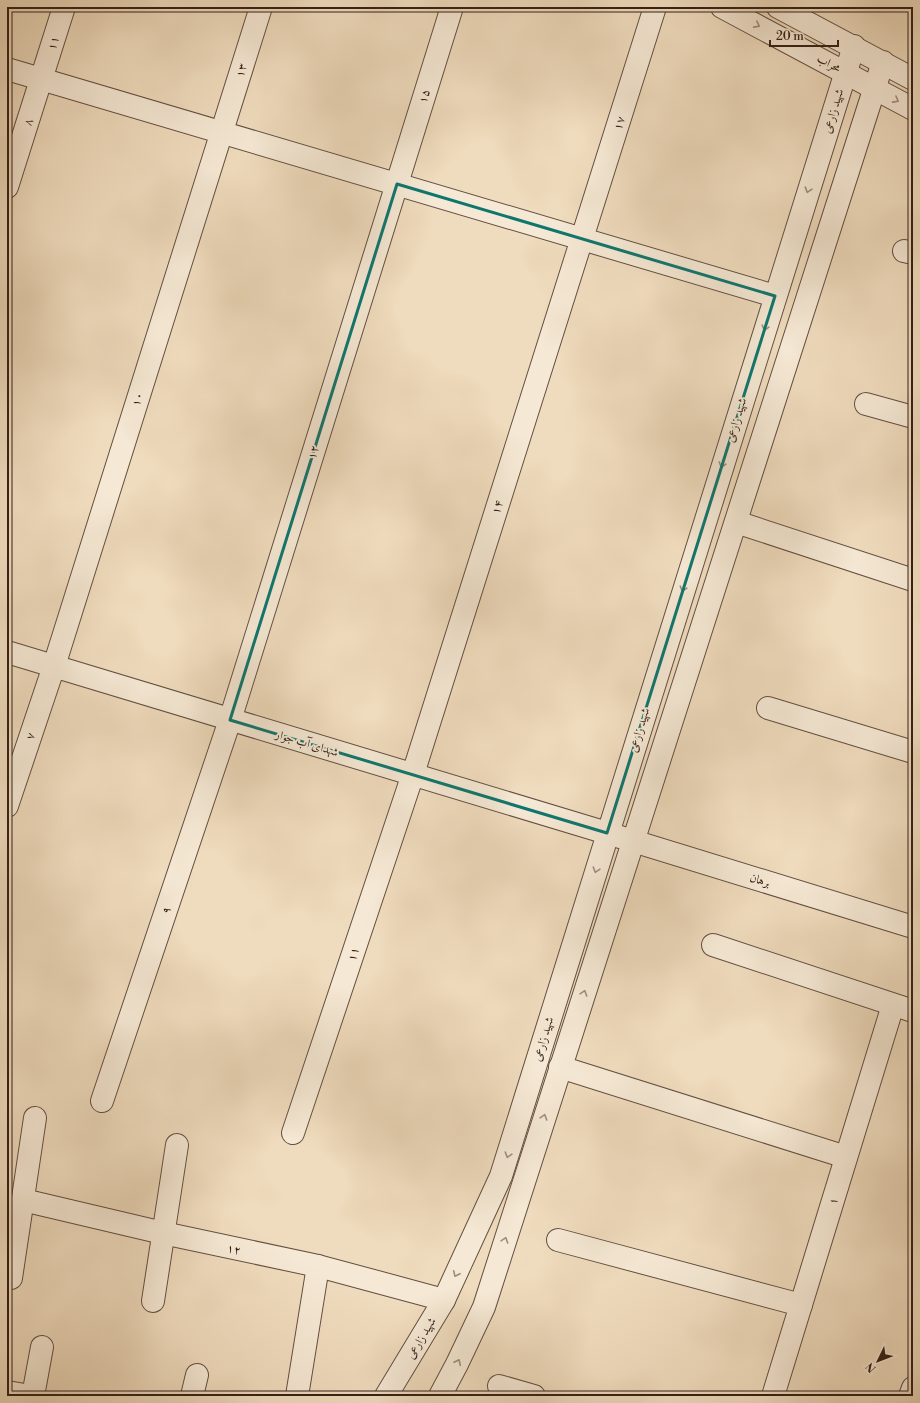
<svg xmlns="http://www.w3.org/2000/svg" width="920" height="1403" viewBox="0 0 920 1403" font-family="'Libre Bodoni',Amiri,serif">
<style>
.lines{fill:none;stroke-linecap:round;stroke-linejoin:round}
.minor-casing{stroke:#634f41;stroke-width:24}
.minor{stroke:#f5e8d4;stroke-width:22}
.oneway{stroke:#9e8e7f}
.marked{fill:none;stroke:#0f766e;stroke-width:3;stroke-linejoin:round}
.labels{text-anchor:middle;stroke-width:4;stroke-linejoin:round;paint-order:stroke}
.street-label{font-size:12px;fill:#342018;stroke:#f5e8d4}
</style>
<rect width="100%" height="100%" fill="#efdbbd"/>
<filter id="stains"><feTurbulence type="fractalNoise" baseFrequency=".005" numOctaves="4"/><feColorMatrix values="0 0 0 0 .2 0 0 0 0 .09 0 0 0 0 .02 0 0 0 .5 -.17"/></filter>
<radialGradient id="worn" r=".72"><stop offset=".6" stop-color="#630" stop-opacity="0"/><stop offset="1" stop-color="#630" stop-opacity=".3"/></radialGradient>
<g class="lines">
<!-- minor casing -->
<g class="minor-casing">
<g id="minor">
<polyline points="722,7 913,109"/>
<polyline points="778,7 913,79"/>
<polyline points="7,69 775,296"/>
<polyline points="7,187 64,7"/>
<polyline points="904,251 913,253"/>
<polyline points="866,404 913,417"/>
<polyline points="736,522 913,580"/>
<polyline points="7,652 607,833 913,927"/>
<polyline points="768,708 913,752"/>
<polyline points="7,806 54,666 261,7"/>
<polyline points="713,945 913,1011"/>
<polyline points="560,1067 846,1157"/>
<polyline points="102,1101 230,720 452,7"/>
<polyline points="293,1133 413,774 655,7"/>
<polyline points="23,1200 163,1233 318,1266 444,1300"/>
<polyline points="558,1240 801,1305"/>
<polyline points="11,1278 35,1118"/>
<polyline points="153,1301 177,1145"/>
<polyline points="499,1386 534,1396"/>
<polyline points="7,1392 31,1396"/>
<polyline points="33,1396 42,1347"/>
<polyline points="192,1396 197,1375"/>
<polyline points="297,1396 318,1266"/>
<polyline points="386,1396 444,1300 501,1176 854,46"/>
<polyline points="440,1396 457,1364 484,1307 883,62"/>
<polyline points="773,1396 893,1005"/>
<polyline points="910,1396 913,1388"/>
</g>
</g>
<!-- minor -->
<use href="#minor" class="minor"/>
</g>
<!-- one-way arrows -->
<defs><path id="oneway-chevron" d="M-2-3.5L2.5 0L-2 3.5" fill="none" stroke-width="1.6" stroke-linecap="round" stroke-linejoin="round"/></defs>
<g class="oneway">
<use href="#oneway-chevron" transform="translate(757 25) rotate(28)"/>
<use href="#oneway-chevron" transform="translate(896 100) rotate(29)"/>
<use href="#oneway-chevron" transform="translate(808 190) rotate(107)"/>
<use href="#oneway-chevron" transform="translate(765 328) rotate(107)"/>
<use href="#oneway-chevron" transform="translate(722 465) rotate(107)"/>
<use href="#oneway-chevron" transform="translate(683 589) rotate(107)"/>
<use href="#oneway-chevron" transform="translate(596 870) rotate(107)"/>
<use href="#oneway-chevron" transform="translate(584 993) rotate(-72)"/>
<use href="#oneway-chevron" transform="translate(544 1117) rotate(-72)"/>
<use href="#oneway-chevron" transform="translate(508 1155) rotate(107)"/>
<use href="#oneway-chevron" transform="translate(505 1240) rotate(-72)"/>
<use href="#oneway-chevron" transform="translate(456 1274) rotate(115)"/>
<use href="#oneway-chevron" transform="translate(458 1362) rotate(-64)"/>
</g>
<!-- marked area -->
<path class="marked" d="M397,184l378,112 -168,537 -377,-113z"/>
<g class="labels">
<!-- street labels -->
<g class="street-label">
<text transform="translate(53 43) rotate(-72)" y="4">۱۱</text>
<text transform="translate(829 63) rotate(28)" y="4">محراب</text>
<text transform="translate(241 70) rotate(-73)" y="4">۱۳</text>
<text transform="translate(424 96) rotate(-73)" y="4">۱۵</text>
<text transform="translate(833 111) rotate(-73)" y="4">شهید زارعی</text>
<text transform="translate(28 122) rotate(-72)" y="4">۸</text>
<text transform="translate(619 123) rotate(-72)" y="4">۱۷</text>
<text transform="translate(137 399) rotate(-73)" y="4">۱۰</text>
<text transform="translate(736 420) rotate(-73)" y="4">شهید زارعی</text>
<text transform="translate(313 452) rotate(-73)" y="4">۱۲</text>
<text transform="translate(497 507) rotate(-72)" y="4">۱۴</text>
<text transform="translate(639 730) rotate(-73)" y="4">شهید زارعی</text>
<text transform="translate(30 736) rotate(-72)" y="4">۷</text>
<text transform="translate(307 743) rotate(17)" y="4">شهدای آب جوار</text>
<text transform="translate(760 880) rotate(17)" y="4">برهان</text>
<text transform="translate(166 910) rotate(-71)" y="4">۹</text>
<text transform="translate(353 954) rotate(-72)" y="4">۱۱</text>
<text transform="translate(543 1039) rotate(-73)" y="4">شهید زارعی</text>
<text transform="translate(833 1201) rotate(-73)" y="4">۱</text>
<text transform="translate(234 1249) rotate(12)" y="4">۱۲</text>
<text transform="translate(421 1338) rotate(-59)" y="4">شهید زارعی</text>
</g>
</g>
<!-- margin -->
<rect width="920" height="1403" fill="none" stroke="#efdbbd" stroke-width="24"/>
<rect x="8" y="8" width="904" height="1387" fill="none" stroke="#342018" stroke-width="2"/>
<rect x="12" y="12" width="896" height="1379" fill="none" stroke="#342018"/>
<!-- north arrow -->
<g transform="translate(878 1361) rotate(227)" stroke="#f5e8d4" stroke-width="3" paint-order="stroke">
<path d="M0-3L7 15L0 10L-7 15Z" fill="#342018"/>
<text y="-6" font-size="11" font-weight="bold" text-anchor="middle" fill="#342018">N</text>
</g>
<!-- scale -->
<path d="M770 40v6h68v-6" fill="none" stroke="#342018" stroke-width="2"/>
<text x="776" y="40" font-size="12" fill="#342018" stroke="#f5e8d4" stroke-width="3" paint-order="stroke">20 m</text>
<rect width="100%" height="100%" filter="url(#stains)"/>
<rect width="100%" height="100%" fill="url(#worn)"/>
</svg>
